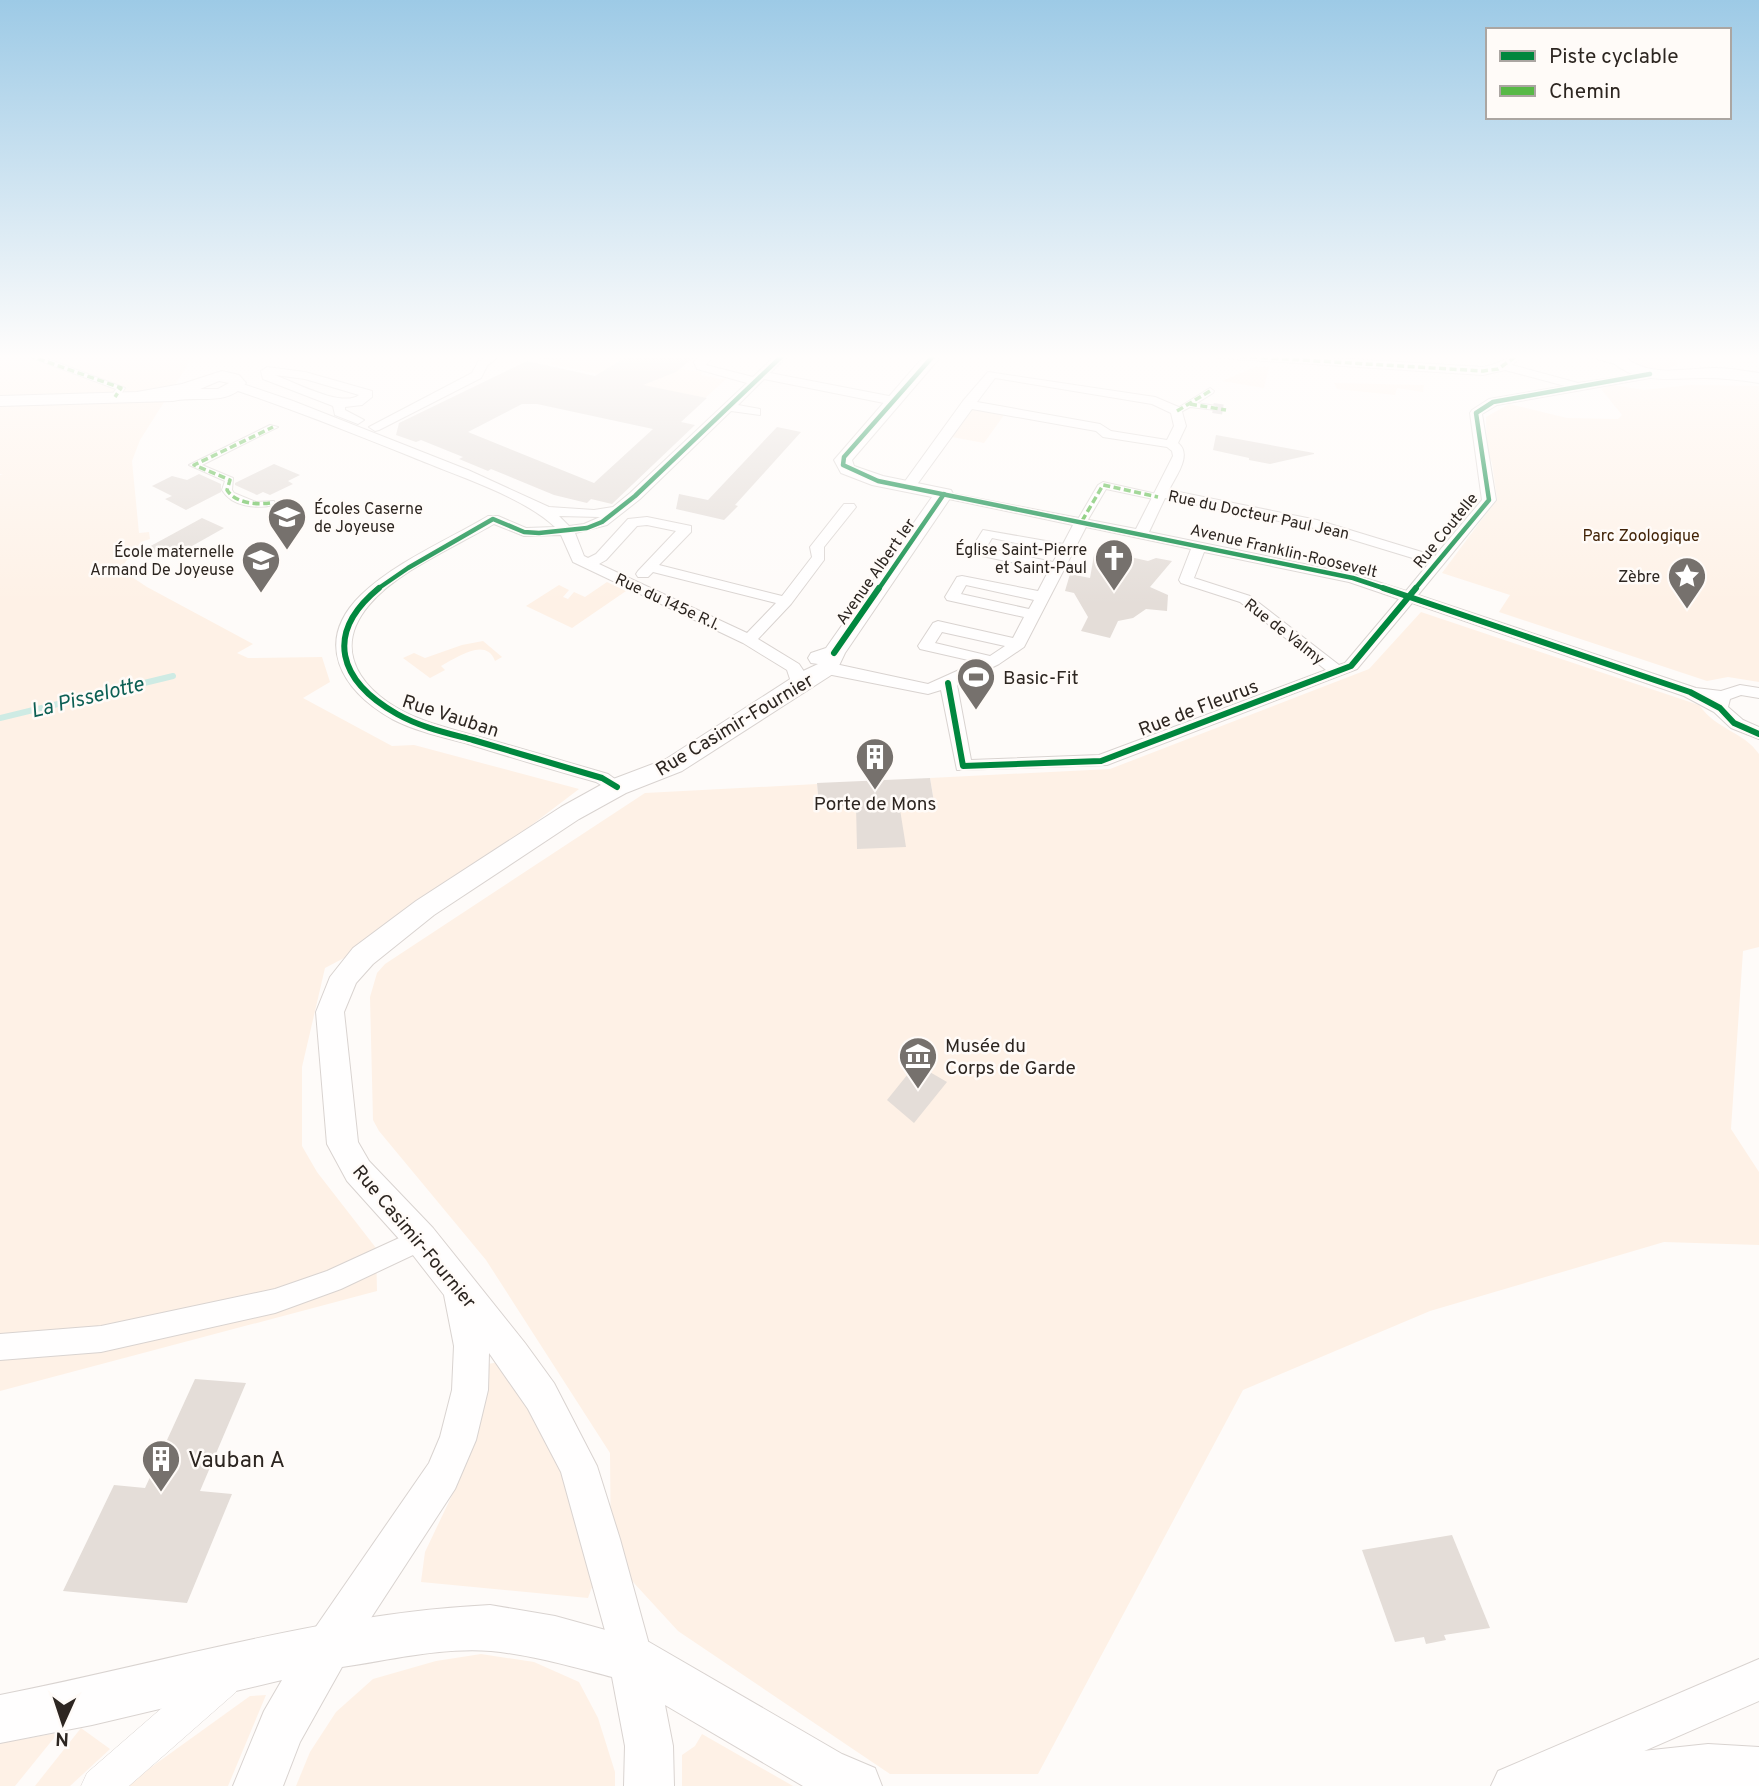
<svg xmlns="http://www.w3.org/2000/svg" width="1759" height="1786" viewBox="0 0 1759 1786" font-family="Overpass,sans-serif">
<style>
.green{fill:#fef1e6}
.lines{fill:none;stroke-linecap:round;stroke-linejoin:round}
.stream{stroke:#ceebe4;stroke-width:6}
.building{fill:#e4ddd8;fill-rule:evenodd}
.pedestrian-tunnel{stroke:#d4d0ce;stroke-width:10;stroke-dasharray:10 4.5;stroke-linecap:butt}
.pedestrian-casing{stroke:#d9d3d0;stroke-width:2}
.minor-casing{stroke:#d9d3d0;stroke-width:2}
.tertiary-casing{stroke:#d9d3d0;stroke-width:1}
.secondary-casing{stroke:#d9d3d0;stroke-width:2}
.primary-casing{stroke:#d9d3d0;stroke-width:2}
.pedestrian{fill:#fffefe;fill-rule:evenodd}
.minor{fill:#fffefe;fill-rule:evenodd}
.tertiary{fill:#fffefe;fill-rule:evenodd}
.secondary{fill:#fffefe;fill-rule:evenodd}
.primary{fill:#fffefe;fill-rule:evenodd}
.quiet{stroke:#58b947;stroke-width:3.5;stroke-dasharray:7 3.5;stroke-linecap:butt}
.cycleway-far1-casing{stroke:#fffbf8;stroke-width:7}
.cycleway-casing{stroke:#fffbf8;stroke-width:10}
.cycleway-far1{stroke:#00873e;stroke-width:4.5}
.cycleway{stroke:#00873e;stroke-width:6}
.labels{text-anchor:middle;stroke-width:5;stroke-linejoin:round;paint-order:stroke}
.far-poi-label{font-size:16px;fill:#2d2621;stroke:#fffbf8;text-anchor:end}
.far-street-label{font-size:16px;fill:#2d2621;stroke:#fffbf8}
.far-park-label{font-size:16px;fill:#412307;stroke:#fffbf8}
.poi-label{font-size:19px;fill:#2d2621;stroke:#fffbf8;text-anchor:start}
.street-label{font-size:19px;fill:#2d2621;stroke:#fffbf8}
.water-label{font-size:21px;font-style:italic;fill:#0c5f54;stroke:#fffbf8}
.near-poi-label{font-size:23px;fill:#2d2621;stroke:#fffbf8;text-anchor:start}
</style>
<rect width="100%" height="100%" fill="#fefbf9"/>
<!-- green -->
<g class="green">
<polygon points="0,355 194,355 140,440 132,461 139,533 149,532 150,539 141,542 120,569 147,587 253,644 237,653 248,658 322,657 330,682 303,698 392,746 414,745 579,789 386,936 325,968 302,1067 302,1146 317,1172 376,1248 377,1291 0,1391 0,475 3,475 0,474"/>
<path d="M566,355h46l49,15 6,-3c12,3 23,2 36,5l-2,3 20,4 6,-1 -22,20 -35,3 -33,-19 -87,-18z"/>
<path d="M1628,355h44l6,9c-14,10 -40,5 -50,-9z"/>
<polygon points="1255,367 1269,367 1264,388 1222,381"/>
<polygon points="1334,383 1424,385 1423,392 1397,388 1395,395 1337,389"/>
<polygon points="1613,385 1644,390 1690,385 1759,386 1759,682 1728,677 1707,681 1499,612 1510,595 1442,573 1497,499 1492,463 1487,451 1486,417 1509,404 1567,418 1618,419 1622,415 1601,389"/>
<polygon points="972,409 1004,415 984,443 952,437"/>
<polygon points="607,582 626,591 572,628 526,606 559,585 569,590 563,597 568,599 574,592 585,597"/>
<path d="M1421,612l278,93c19,26 44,26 60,49v193l-16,4 -12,178 28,43v73l-95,-3 -234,69 -187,79 -205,384h-148l-212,-143 -67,-73 -1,-105 -124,-193 -107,-129 -6,-11 -3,-123 7,-24 8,-9 260,-171 172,-9 2,24 115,-6 -4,-24 180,-9 259,-100z"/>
<path d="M483,641l19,16 -7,4c-9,-24 -37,-4 -54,5l4,4 -15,8 -27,-20 11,-5 11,5 37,-13z"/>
<polygon points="504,1361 553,1437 595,1579 588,1598 421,1582 425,1552 454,1491 488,1364"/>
<polygon points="481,1654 534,1662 579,1682 598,1718 615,1772 615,1786 296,1786 310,1752 336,1712 373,1679 436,1661"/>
<polygon points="266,1695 228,1786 125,1786 250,1696"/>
<polygon points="81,1728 110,1749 70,1786 35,1786"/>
<polygon points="58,1733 15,1786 0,1786 0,1743"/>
<polygon points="702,1734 793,1786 682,1786 682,1755 695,1746"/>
</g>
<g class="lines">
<!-- stream -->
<polyline class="stream" points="0,718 173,676"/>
</g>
<!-- building -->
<g class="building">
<path d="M629,355h68l-21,17 -33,13 64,13 -26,24 14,3 -83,79 -21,-5 -4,4 -33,-8 -63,-26 -3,2 -29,-12 4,-2 -42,-17 -5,2 -20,-7 3,-12 128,-62 68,15zM522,404h15l116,25 -59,54 -126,-51z"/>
<polygon points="777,427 801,432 735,505 738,506 724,520 676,509 679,494 708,500"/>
<polygon points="1216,435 1314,453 1314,454 1270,464 1249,460 1249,458 1213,450"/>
<polygon points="274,464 300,475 288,481 293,484 270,495 263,492 257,495 235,485 235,483"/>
<polygon points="199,474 221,484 221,492 186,510 165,499 172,496 152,486 172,476 187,480"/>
<polygon points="202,518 224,528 169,559 147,548"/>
<polygon points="1099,550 1148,561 1156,558 1172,561 1150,587 1168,595 1167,611 1146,609 1133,618 1118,621 1110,638 1081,631 1088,617 1074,593 1065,591 1070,574 1090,578 1094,555"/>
<polygon points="930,778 934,802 899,803 906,847 857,849 856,806 819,807 817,783"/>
<polygon points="916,1064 947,1082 914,1123 887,1100"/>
<polygon points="195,1379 246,1383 200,1491 232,1494 187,1603 63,1591 114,1485 145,1488"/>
<polygon points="1452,1535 1490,1628 1444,1635 1446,1640 1426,1644 1424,1637 1395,1642 1362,1550"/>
</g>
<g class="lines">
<!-- pedestrian-tunnel -->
<polyline class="pedestrian-tunnel" points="1213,408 1226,410"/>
<!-- pedestrian casing -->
<g class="pedestrian-casing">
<g id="pedestrian">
<polygon points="24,355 37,355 125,388 118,399 112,399 111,397 116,389"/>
<polygon points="1210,388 1214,391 1213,393 1197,403 1216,406 1216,410 1190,407 1177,414 1173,411"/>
<path d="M270,425l8,2 -76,38 31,13 -1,12 2,3 22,9 18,-1v4c-18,4 -42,2 -52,-15l3,-9 -36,-16z"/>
<polygon points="1103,482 1161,495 1163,497 1158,500 1106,489 1086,523 1078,523 1077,521 1098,485"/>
</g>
</g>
<!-- minor casing -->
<g class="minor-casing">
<g id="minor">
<polygon points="487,355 500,355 487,366 481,378 379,430 375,431 369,427 472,373 478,362"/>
<path d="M538,355h30c-7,5 -23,5 -30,0z"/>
<path d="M701,355h12l-7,10 47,12 23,-22h12l-18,18 124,24 6,4 -6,4 -130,-26 -26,26 22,4v6l-29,-4 -91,88 -33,26 -32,8 9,23 4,2 8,-4 32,-35 19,-2 44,9v6l-32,33 123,31 30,-39 -2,-10 34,-43h10l2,3 -32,40v13l-33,44 -33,35 41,25 8,12 -2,12h-12l-6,-18 -44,-27 -170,-81 -12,-27 -37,1 -30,-12c-39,23 -97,47 -125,81 -44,52 4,97 54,115 27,10 55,16 82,24 35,10 69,20 103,30l18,13 -3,4h-12l-15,-9c-43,-12 -86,-25 -128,-38 -26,-7 -53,-13 -76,-25 -51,-29 -79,-77 -31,-124 36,-34 85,-54 127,-79h10l28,12 29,-1c-31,-29 -89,-48 -128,-64 -65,-26 -129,-52 -195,-74v-6h8l53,18 175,69 81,37 45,3 19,-3 17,-14 117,-110 -50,-14 -3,-7zM559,516l41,1 -16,7 -15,2zM647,525l29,6 -38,40 -2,3 2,3h10l5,-5 123,31 -29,30 -148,-69 7,-4 31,-34z"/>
<path d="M1214,355h69l200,12c16,-2 24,-12 40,-12l-11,10 66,18 76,-11v4l-4,2 -153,27 -15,9 14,86 -78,95 278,93 25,3 19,-6 19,3v10l-18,-3 -11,4 -2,8 15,13 16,7v12l-28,-11 -17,-16 -30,-16 -272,-93 -55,66 -250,96 -150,5 -16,-80 -13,4 -106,-21 -2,-4 2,-4h18l88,19 49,-22 -57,-13 -2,-3 15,-23 5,-2 75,17 11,-21 -77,-17 -2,-3 12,-20 5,-1 76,15 11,-21 -72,-15 -7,-4 13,-21 80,14 10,-19 -134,-28v-6l197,38 37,-73 -1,-5 -5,-4 -64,-10 -7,-6 -124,-22 -59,81h-10v-6l60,-83 25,-29 167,25 26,11 5,18 -8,17c15,12 -3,34 -9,47l148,30 118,36 47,-56 -12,-87 2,-3 17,-11 76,-13 -60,-16 -22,5 -264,-17zM995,378l157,26 19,9 3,13 -7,14 -56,-9 -11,-7 -123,-22zM1165,498l149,30 115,35 -23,28 -53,-17 -204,-42zM1086,527l105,22 -12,31 2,3 59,19 86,68 -227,85 -128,5 -14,-75 42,-21 25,-17zM992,538l67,14 -6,10 -67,-14zM1204,552l145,30 50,17 -54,64 -6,2 -89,-69 -56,-18zM966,585l68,15 -5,9 -68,-15zM942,632l63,14 -15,10 -55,-13z"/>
<polygon points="1582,355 1605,355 1625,362 1619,365"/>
<path d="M267,367l38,5 67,19v6l-10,8 -17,2v3l19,10 -6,4 -23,-9 -2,-9 -70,-27 -2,-8zM275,375l30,4 54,16c-17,13 -65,-13 -84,-20z"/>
<polygon points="421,1228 430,1231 433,1239 430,1247 341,1289 275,1313 101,1352 0,1360 0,1334 101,1326 275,1289 327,1271"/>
</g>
</g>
<!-- tertiary casing -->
<g class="tertiary-casing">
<polygon id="tertiary" points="223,1661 236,1666 241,1679 236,1692 129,1786 81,1786 87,1773 210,1666"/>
</g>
<!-- secondary casing -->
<g class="secondary-casing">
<g id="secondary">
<polygon points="925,355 942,355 852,460 854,466 883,476 951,490 953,494 845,653 836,672 682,771 626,793 579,819 434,915 373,964 356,983 344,1012 358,1142 369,1161 433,1228 525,1343 554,1383 597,1466 620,1539 653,1659 647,1674 632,1680 617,1674 561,1472 528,1409 489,1353 488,1390 476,1440 455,1489 343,1661 328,1667 313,1661 307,1646 313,1631 429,1463 440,1437 452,1390 454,1346 444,1295 409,1250 347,1181 327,1144 316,1012 330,977 353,948 416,901 561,807 608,781 666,759 801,672 818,664 811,663 808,658 811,653 826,648 932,497 872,485 841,473 834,460"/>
<path d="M1606,355h17c25,24 61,13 92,13 14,0 29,3 44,5v10c-18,-3 -36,-5 -55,-5 -35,0 -73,8 -98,-23z"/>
<path d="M222,371l17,4 7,8c-18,24 -48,12 -73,18l-173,5v-10l137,-4 45,-8zM219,381l10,2 -11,6h-18z"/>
<polygon points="1759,1659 1759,1701 1564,1786 1491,1786 1498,1771"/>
</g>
</g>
<!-- primary casing -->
<g class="primary-casing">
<g id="primary">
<path d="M490,1605l65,11 94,26 193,112 33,14 7,18h-79l-138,-81 8,41 1,40h-50l1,-40 -13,-69c-39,-10 -80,-22 -121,-26 -49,-4 -101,9 -149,16l-42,75 -17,44h-50l31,-75 18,-31 -190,45 -92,18v-48c163,-32 324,-82 490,-90z"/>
<polygon points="1708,1744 1759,1747 1759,1786 1524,1786 1531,1768 1549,1761"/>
</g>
</g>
<!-- pedestrian -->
<use href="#pedestrian" class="pedestrian"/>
<!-- minor -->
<use href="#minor" class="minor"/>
<!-- tertiary -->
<use href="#tertiary" class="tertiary"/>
<!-- secondary -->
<use href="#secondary" class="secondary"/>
<!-- primary -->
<use href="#primary" class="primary"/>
<!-- quiet -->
<g class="quiet">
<polyline points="28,355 121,388 115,397"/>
<polyline points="1219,355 1483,371 1498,369 1518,355"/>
<polyline points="1190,404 1226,410"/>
<polyline points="1177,411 1210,391"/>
<path d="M270,503c-14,2 -35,0 -43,-13l3,-10 -36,-15 79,-38"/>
<polyline points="1082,521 1103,485 1158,497"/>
</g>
<!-- cycleway-far1 casing -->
<g class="cycleway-far1-casing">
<g id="cycleway-far1">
<polyline points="934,355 844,457 843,465 878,481 1353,578 1389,590"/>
<polyline points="376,590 408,568 493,519 524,532 539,533 587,528 602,522 635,496 783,355"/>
<polyline points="878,590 944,494"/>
<polyline points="1414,590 1489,500 1476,413 1493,402 1650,374"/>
</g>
</g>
<!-- cycleway casing -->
<g class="cycleway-casing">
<g id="cycleway">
<path d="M379,588c-56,46 -40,93 18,126 23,13 50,19 76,26 43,13 86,25 129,38l15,9"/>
<polyline points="1383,588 1690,692 1720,708 1734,723 1759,734"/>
<polyline points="834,653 879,588"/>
<polyline points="948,683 963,766 1101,761 1351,666 1416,588"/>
</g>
</g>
<!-- cycleway-far1 -->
<use href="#cycleway-far1" class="cycleway-far1"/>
<!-- cycleway -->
<use href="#cycleway" class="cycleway"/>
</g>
<!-- sky -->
<linearGradient id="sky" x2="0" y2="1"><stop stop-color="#9dcae6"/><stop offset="0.59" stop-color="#fffdfc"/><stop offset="1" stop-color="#fffdfc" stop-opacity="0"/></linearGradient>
<rect width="1759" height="605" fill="url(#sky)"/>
<!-- icons -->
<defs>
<g id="school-pin" transform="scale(2.0125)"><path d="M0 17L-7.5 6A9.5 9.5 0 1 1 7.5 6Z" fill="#76716d" stroke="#fffbf8"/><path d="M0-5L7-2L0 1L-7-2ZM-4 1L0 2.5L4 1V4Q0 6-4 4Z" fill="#fff"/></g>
<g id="church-pin" transform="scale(2.0125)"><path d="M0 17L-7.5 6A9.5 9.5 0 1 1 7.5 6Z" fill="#76716d" stroke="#fffbf8"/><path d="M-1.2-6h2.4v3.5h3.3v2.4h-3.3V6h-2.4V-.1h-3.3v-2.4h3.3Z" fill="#fff"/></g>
<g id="sight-pin" transform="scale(2.0125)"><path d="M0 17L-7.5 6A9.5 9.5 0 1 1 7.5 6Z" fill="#76716d" stroke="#fffbf8"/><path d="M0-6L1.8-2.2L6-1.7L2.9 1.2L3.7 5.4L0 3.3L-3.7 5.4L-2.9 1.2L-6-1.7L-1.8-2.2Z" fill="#fff"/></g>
<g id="stadium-pin" transform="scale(2.0125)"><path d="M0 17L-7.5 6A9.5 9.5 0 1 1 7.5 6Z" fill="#76716d" stroke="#fffbf8"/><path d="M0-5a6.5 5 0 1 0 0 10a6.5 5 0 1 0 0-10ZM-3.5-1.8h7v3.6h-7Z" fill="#fff"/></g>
<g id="building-pin" transform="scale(2.0125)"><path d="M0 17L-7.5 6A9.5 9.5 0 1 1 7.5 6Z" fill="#76716d" stroke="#fffbf8"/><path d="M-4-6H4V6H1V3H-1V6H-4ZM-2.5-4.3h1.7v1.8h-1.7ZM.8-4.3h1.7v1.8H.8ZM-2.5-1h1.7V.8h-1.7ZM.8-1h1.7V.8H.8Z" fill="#fff"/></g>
<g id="museum-pin" transform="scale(2.0125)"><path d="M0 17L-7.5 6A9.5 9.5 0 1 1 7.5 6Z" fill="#76716d" stroke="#fffbf8"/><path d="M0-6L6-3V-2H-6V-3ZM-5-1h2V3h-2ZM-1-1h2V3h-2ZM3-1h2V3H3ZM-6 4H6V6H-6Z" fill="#fff"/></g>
</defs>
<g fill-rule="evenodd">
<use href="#school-pin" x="287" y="517"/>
<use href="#church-pin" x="1114" y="558"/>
<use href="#school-pin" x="261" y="560"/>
<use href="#sight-pin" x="1687" y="576"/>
<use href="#stadium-pin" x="976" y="677"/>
<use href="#building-pin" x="875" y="757"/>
<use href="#museum-pin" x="918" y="1056"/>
<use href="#building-pin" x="161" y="1459"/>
</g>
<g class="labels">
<!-- far-poi labels -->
<g class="far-poi-label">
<text x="314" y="514" text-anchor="start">Écoles Caserne<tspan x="314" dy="18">de Joyeuse</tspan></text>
<text x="1087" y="555">Église Saint-Pierre<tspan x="1087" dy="18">et Saint-Paul</tspan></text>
<text x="234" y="557">École maternelle<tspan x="234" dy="18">Armand De Joyeuse</tspan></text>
<text x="1660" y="582">Zèbre</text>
</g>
<!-- far-street labels -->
<g class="far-street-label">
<text transform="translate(1259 514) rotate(12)" y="6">Rue du Docteur Paul Jean</text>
<text transform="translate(1445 530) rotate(-51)" y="6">Rue Coutelle</text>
<text transform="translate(1284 550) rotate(13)" y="6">Avenue Franklin-Roosevelt</text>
<text transform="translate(875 571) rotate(-55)" y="6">Avenue Albert Ier</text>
<text transform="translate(668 601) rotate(25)" y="6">Rue du 145e R.I.</text>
<text transform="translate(1285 631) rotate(38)" y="6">Rue de Valmy</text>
</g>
<!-- far-park labels -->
<g class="far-park-label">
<text x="1641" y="541">Parc Zoologique</text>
</g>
<!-- poi labels -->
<g class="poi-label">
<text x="1003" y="684">Basic-Fit</text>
<text x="875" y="810" text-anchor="middle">Porte de Mons</text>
<text x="945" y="1052">Musée du<tspan x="945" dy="22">Corps de Garde</tspan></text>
</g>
<!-- street labels -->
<g class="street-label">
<text transform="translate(1198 707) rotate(-21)" y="7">Rue de Fleurus</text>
<text transform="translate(451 715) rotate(18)" y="7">Rue Vauban</text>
<text transform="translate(734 724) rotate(-31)" y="7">Rue Casimir-Fournier</text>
<text transform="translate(415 1236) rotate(50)" y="7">Rue Casimir-Fournier</text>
</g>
<!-- water labels -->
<g class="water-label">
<text transform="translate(87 697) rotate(-14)" y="7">La Pisselotte</text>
</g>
<!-- near-poi labels -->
<g class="near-poi-label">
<text x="188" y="1467">Vauban A</text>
</g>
</g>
<!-- legend -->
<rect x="1486" y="28" width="245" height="91" fill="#fffbf8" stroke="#aba6a2" stroke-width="2"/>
<rect x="1500" y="51" width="35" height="10" fill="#00873e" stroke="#aba6a2" stroke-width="2"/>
<text x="1549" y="63" font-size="21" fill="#2d2621">Piste cyclable</text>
<rect x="1500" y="86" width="35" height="10" fill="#58b947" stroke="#aba6a2" stroke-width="2"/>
<text x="1549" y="98" font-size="21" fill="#2d2621">Chemin</text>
<!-- north arrow -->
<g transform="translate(63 1723) rotate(183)" stroke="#fffbf8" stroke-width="5" paint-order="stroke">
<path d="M0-5L12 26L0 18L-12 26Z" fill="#2d2621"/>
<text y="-10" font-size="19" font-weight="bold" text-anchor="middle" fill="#2d2621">N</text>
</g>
</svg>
